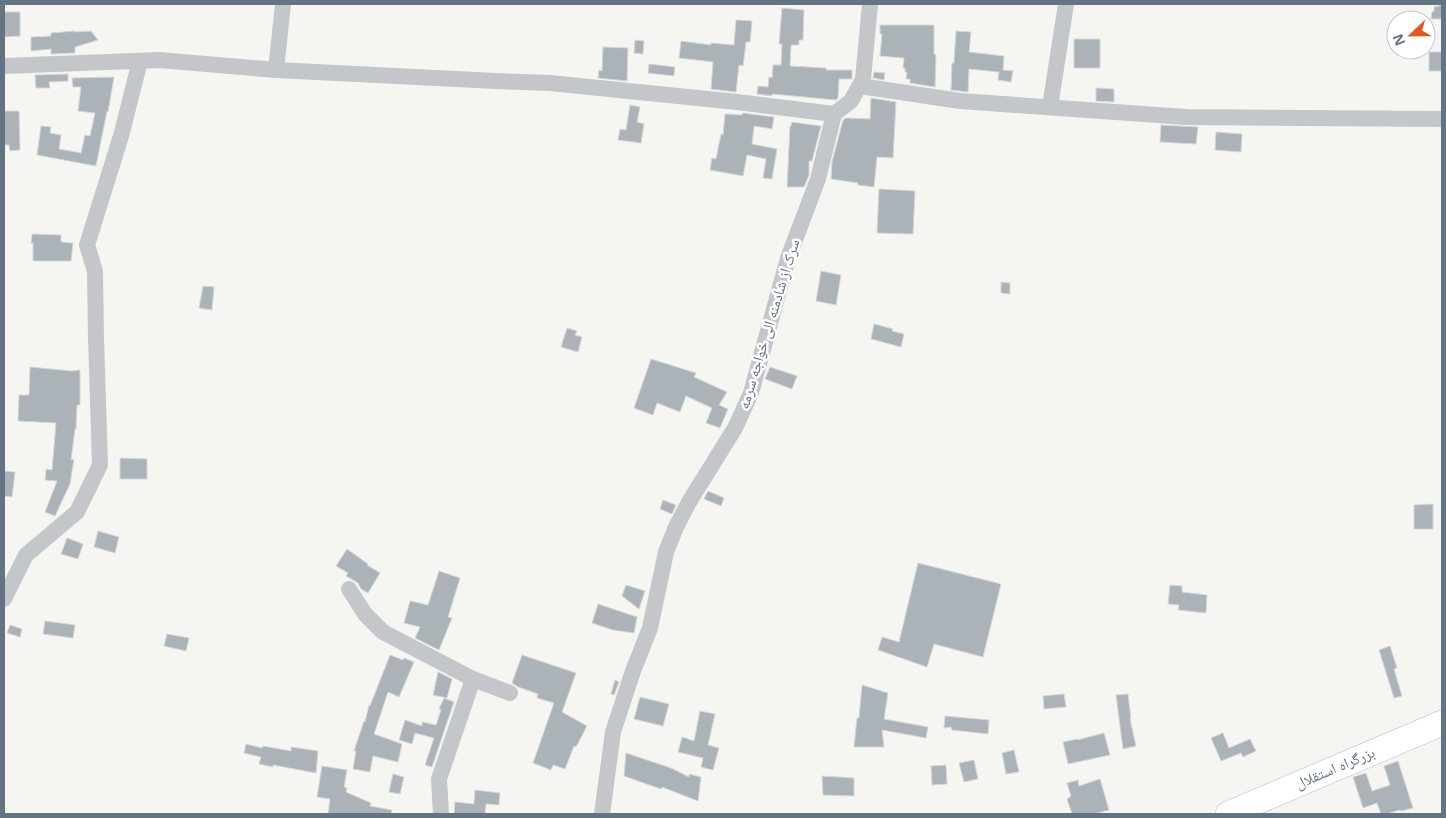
<svg xmlns="http://www.w3.org/2000/svg" width="1446" height="818" viewBox="0 0 1446 818" font-family="'Noto Sans','Noto Naskh Arabic',sans-serif">
<style>
.building{fill:#abb2b8;stroke:#d7d7d5}
.lines{fill:none;stroke-linecap:round;stroke-linejoin:round}
.highway-casing{stroke:#b6b9bc;stroke-width:26}
.minor{stroke:#c3c7ca;stroke-width:16}
.highway{stroke:#fff;stroke-width:25}
.labels{text-anchor:middle;stroke-width:5;stroke-linejoin:round;paint-order:stroke}
.street-label{font-size:15px;fill:#647483;stroke:#fff}
</style>
<rect width="100%" height="100%" fill="#f5f6f2"/>
<!-- building -->
<g class="building">
<polygon points="1442,5 1442,19 1431,19 1432,12 1434,11 1434,7"/>
<polygon points="782,8 804,10 803,40 799,40 799,45 791,45 790,66 826,68 826,70 852,70 852,79 839,79 838,98 836,100 772,94 772,96 757,94 758,86 768,87 769,77 772,78 773,65 781,65 782,44 779,44"/>
<polygon points="4,12 20,12 20,36 4,37"/>
<polygon points="736,20 752,21 750,42 746,42 743,66 739,65 736,92 711,89 713,62 679,58 681,41 711,45 711,43 734,45"/>
<polygon points="880,25 934,25 934,54 936,55 935,87 910,83 910,79 906,79 907,72 905,72 905,68 903,68 904,58 880,56 882,34 880,34"/>
<polygon points="75,31 75,32 91,31 98,40 75,47 75,53 51,54 51,49 31,51 31,37 51,36 51,33"/>
<polygon points="956,31 971,32 969,52 1004,56 1003,70 1013,71 1011,82 998,80 999,72 969,69 968,92 951,90 952,63 954,63"/>
<rect x="1074" y="39" width="26" height="29"/>
<polygon points="635,40 644,41 643,54 634,53"/>
<polygon points="603,47 628,48 627,81 598,78 599,70 602,71"/>
<rect x="1429" y="52" width="13" height="19"/>
<polygon points="649,64 675,67 674,76 648,73"/>
<polygon points="874,72 885,73 884,80 873,78"/>
<polygon points="68,74 68,81 49,82 50,88 36,88 35,75"/>
<polygon points="114,77 108,112 107,111 96,166 37,155 41,126 51,127 50,133 61,135 59,149 81,153 85,135 90,136 95,113 78,111 81,87 73,87 72,78"/>
<polygon points="1096,88 1114,89 1114,102 1096,101"/>
<polygon points="871,98 896,102 893,158 877,157 874,187 858,185 858,183 831,179 832,162 843,120 846,118 870,119"/>
<polygon points="630,105 640,107 637,122 644,124 641,143 618,140 620,129 626,130"/>
<polygon points="4,111 19,111 20,150 10,151 9,145 4,145"/>
<polygon points="743,113 774,117 772,129 754,126 752,144 777,149 772,179 763,178 766,159 747,155 743,176 710,170 712,158 716,159 721,134 723,135 725,114 742,115"/>
<polygon points="792,122 821,126 812,161 809,161 809,175 804,187 787,187 790,126 791,126"/>
<polygon points="1161,125 1198,127 1196,144 1160,142"/>
<polygon points="1216,132 1242,134 1241,152 1215,150"/>
<polygon points="879,189 915,191 913,234 877,233"/>
<polygon points="32,234 61,235 61,242 73,243 71,261 33,261 33,243 31,243"/>
<polygon points="821,271 841,275 836,305 816,301"/>
<polygon points="1001,282 1010,283 1010,294 1001,293"/>
<polygon points="203,286 214,287 212,310 199,308"/>
<polygon points="874,324 893,329 892,331 904,334 901,347 871,339"/>
<polygon points="567,328 577,331 575,335 582,337 578,352 561,347"/>
<polygon points="651,359 696,373 694,377 727,392 719,405 728,409 720,428 706,423 712,408 686,396 680,412 657,403 653,415 634,408"/>
<polygon points="30,367 72,371 80,370 80,405 77,405 76,429 75,429 71,460 74,459 70,484 55,516 45,512 57,481 45,480 46,469 52,470 56,423 18,421 19,395 29,395"/>
<polygon points="770,367 797,376 792,389 765,379"/>
<polygon points="120,458 147,459 147,479 120,479"/>
<polygon points="4,471 15,472 12,497 4,496"/>
<polygon points="708,491 724,498 721,506 704,499"/>
<polygon points="663,500 676,505 672,514 660,509"/>
<polygon points="1433,504 1433,529 1414,529 1414,505"/>
<polygon points="98,531 119,537 115,553 94,547"/>
<polygon points="67,538 83,544 78,559 61,554"/>
<polygon points="347,549 368,564 367,565 380,573 368,593 361,589 358,583 346,576 348,573 336,566"/>
<polygon points="918,563 1001,584 983,657 934,644 927,667 878,650 882,637 899,642"/>
<polygon points="439,571 460,578 448,617 452,618 439,650 415,638 420,627 404,623 410,601 428,605"/>
<polygon points="626,585 645,591 639,609 622,596"/>
<polygon points="1170,585 1182,586 1182,592 1207,595 1206,613 1178,610 1179,605 1168,604"/>
<polygon points="598,604 637,617 634,633 613,630 592,623"/>
<polygon points="45,621 75,625 73,638 43,634"/>
<polygon points="10,625 22,629 20,637 7,633"/>
<polygon points="167,634 189,638 186,651 164,646"/>
<polygon points="1390,646 1397,668 1394,669 1402,696 1394,698 1379,650"/>
<polygon points="390,655 403,660 404,658 414,662 399,697 388,692 374,734 402,744 398,762 373,756 370,772 353,769 356,751 354,751 364,721 365,722 369,705 370,706"/>
<polygon points="522,655 576,673 562,712 587,726 576,747 574,746 565,769 553,765 551,770 533,763 554,703 537,698 538,694 518,687 512,683"/>
<polygon points="438,672 452,679 447,698 433,695"/>
<polygon points="615,680 619,682 614,695 611,694"/>
<polygon points="862,685 888,693 884,719 928,727 926,738 882,730 884,747 854,747 857,718 859,718"/>
<polygon points="1064,694 1066,707 1044,709 1043,696"/>
<polygon points="1128,694 1131,719 1130,719 1136,746 1123,749 1116,695"/>
<polygon points="640,697 669,704 663,726 634,719"/>
<polygon points="444,698 454,702 432,767 425,765 434,738 415,733 412,744 399,740 405,720 422,726 422,722 436,725 441,710 439,709"/>
<polygon points="700,711 715,714 708,745 719,748 713,770 701,767 703,758 678,752 682,737 694,741"/>
<polygon points="945,716 989,720 988,734 952,730 951,727 944,728"/>
<polygon points="1104,733 1110,755 1068,764 1063,742 1077,739 1077,740"/>
<polygon points="1223,733 1229,748 1250,739 1256,751 1243,757 1241,753 1221,761 1211,738"/>
<polygon points="246,744 262,748 263,746 291,751 291,747 318,751 316,773 273,765 273,767 259,764 261,757 244,753"/>
<polygon points="1014,750 1019,772 1006,774 1002,753"/>
<polygon points="626,753 671,768 689,777 689,774 701,777 698,801 662,787 661,789 624,776"/>
<polygon points="974,760 978,779 964,782 959,763"/>
<polygon points="1398,761 1413,808 1401,811 1400,810 1386,814 1381,814 1377,803 1363,808 1353,777 1366,773 1372,791 1390,785 1384,766"/>
<polygon points="946,765 947,784 932,785 931,766"/>
<polygon points="322,766 347,770 344,787 347,788 346,792 371,803 370,806 392,810 391,814 328,814 330,799 317,797"/>
<polygon points="393,774 404,777 400,794 389,792"/>
<polygon points="822,776 854,778 854,796 823,795"/>
<polygon points="1100,779 1109,810 1094,814 1072,814 1067,799 1071,796 1067,783 1078,780 1079,786"/>
<polygon points="475,790 500,793 499,805 486,804 485,814 454,814 455,802 474,804"/>
</g>
<g class="lines">
<!-- highway casing -->
<g class="highway-casing">
<polyline id="highway" points="1228,814 1442,723"/>
</g>
<!-- minor -->
<g class="minor">
<polyline points="4,66 159,60 276,70 496,81 550,83 737,102 834,114"/>
<polyline points="276,70 283,4"/>
<polyline points="860,86 960,101 1186,117 1442,119"/>
<polyline points="1050,107 1066,4"/>
<polyline points="349,589 365,614 383,632 473,679 510,693"/>
<polyline points="4,599 26,555 77,512 100,465 96,338 95,271 87,245 121,136 140,61"/>
<polyline points="441,814 439,779 473,679"/>
<polyline points="602,814 613,732 633,671 650,628 666,552 676,527 689,502 735,428 751,393 788,258 818,179 834,114 851,101 863,79 870,4"/>
</g>
<!-- highway -->
<use href="#highway" class="highway"/>
</g>
<g class="labels">
<!-- street labels -->
<g class="street-label">
<text transform="translate(769 324) rotate(-73)" y="5">سرک از شادمنه الی خواجه سرمه</text>
<text transform="translate(1335 768) rotate(-23)" y="5">بزرگراه استقلال</text>
</g>
</g>
<!-- border -->
<rect width="1446" height="818" fill="none" stroke="#647483" stroke-width="10"/>
<!-- north arrow -->
<g transform="translate(1411 35) rotate(248)"><circle r="24" fill="#ffffff" stroke="#c1c7cd"/>
<path d="M0-4L9 19L0 12L-9 19Z" fill="#e45724"/>
<text y="-8" font-size="14" font-weight="bold" text-anchor="middle" fill="#647483">N</text>
</g>
</svg>
